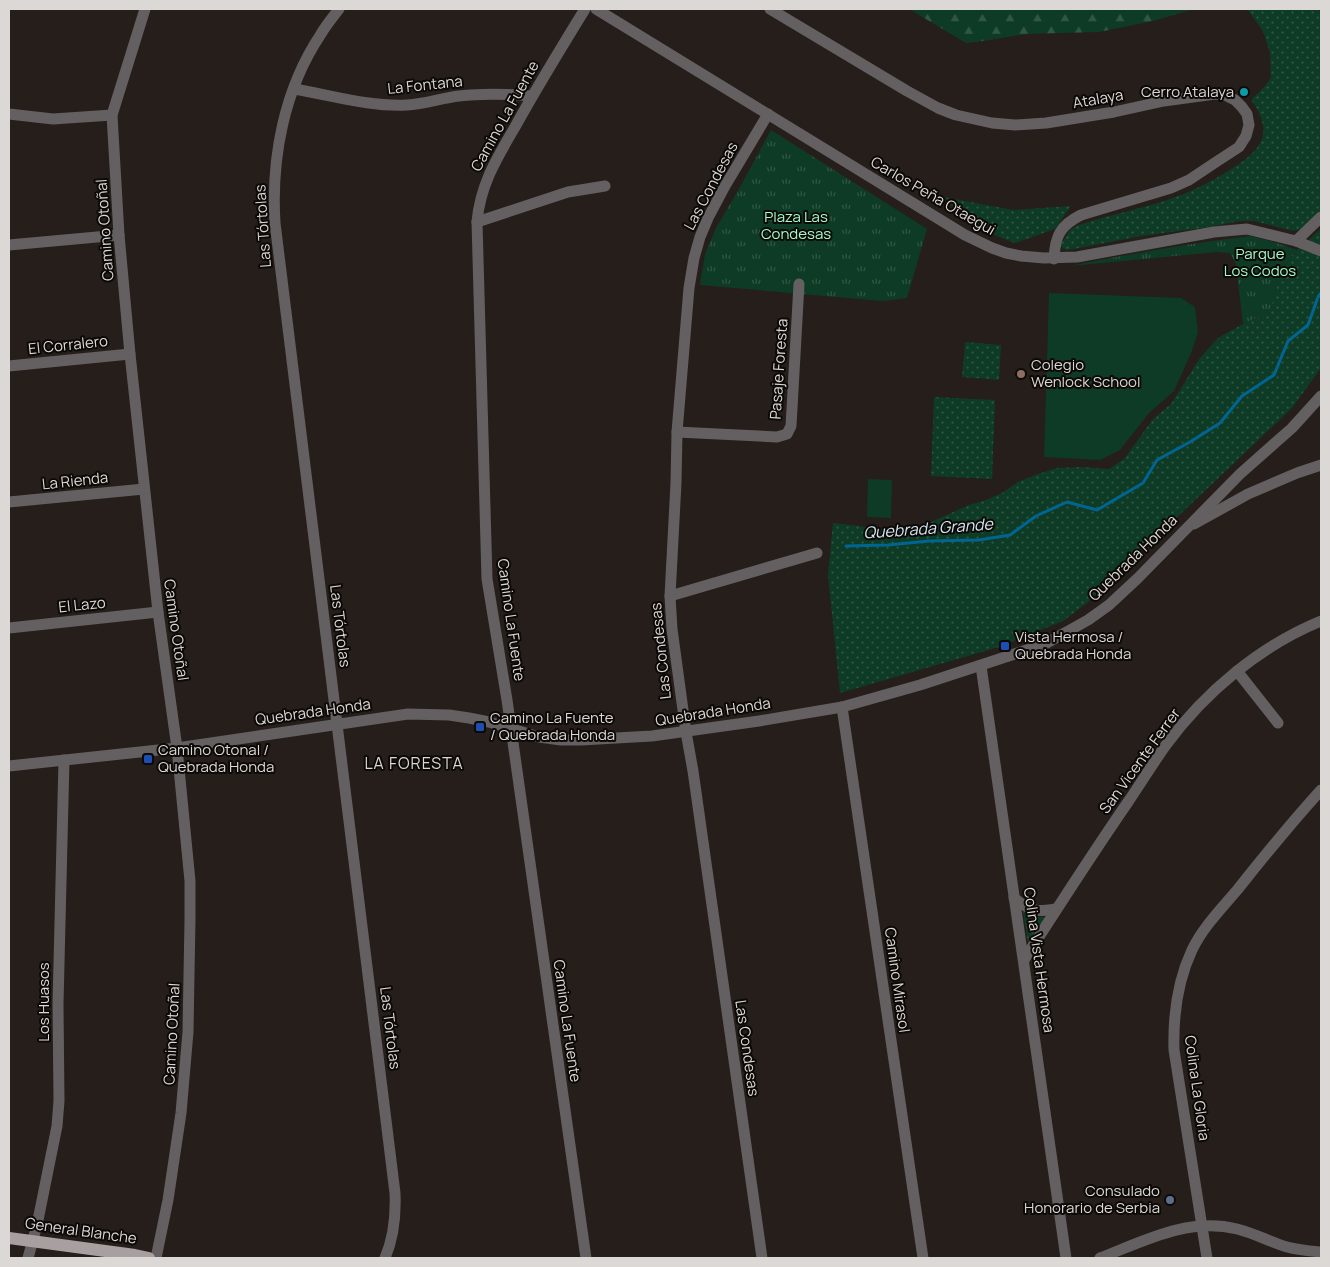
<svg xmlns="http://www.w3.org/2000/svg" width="1330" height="1267" viewBox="0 0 1330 1267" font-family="Manrope,sans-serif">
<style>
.grass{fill:url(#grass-dots)}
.forest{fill:url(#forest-firs)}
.park{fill:url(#park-tufts)}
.pitch{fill:#0e3b25}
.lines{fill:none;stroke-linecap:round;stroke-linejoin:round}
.stream{stroke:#006593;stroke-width:3}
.minor{stroke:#645f60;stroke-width:11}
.major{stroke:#a89fa1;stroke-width:12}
.culture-dot{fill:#0f9aa8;stroke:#0c0907;stroke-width:2}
.education-dot{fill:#8d6e63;stroke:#0c0907;stroke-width:2}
.transit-dot{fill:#1a4fb4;stroke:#0c0907;stroke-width:2}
.service-dot{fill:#5c6f8a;stroke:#0c0907;stroke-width:2}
.labels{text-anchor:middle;stroke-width:4;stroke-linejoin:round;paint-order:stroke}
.street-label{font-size:15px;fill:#dcd8d5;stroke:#0c0907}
.poi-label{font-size:15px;fill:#dcd8d5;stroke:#0c0907;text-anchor:start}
.park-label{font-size:15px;fill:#a2fbc9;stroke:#0c0907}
.water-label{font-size:16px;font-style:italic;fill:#d4e8f5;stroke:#0c0907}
.neighbourhood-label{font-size:16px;letter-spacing:1px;fill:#dcd8d5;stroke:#0c0907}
</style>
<defs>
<pattern id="grass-dots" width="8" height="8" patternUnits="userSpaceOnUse" patternTransform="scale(1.25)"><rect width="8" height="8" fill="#0e3b25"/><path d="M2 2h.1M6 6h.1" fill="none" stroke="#305744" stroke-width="1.8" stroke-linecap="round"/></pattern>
<pattern id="forest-firs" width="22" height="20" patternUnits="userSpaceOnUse" patternTransform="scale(1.25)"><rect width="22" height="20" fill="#0e3b25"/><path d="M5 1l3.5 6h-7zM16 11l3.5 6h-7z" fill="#305744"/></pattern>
<pattern id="park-tufts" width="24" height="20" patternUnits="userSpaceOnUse" patternTransform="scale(1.25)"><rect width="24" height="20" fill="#0e3b25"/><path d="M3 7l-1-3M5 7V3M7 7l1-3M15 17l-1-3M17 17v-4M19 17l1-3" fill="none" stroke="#305744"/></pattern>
</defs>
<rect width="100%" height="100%" fill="#251e1a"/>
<!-- grass -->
<g class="grass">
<path d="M1247,9h70l4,3v198l-20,19 -8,2 -39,-10h-15l-29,6 -69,9 -67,13 -8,1 -4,-2 -1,-4 9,-14 6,-4c29,-10 59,-16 88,-25 25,-8 47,-19 69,-33 12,-8 27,-18 30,-33 2,-13 -5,-26 -12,-35l14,-14 6,-8 -1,-25 -7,-22z"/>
<polygon points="944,197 1013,210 1071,206 1055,229 1015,243 999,237 965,221"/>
<polygon points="1321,229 1321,368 1292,408 1087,603 1063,621 999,647 840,693 828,575 833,523 894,530 922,526 969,505 986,500 1002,493 1018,482 1038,474 1057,468 1082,467 1109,469 1124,459 1153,419 1171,404 1200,358 1218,338 1243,324 1258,318 1275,294 1281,272 1297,250"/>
<polygon points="965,342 1001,345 999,380 962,377"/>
<polygon points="934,397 995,400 992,479 931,476"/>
<path d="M1023,911c8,5 14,6 24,6l-19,26z"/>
</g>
<!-- forest -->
<polygon class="forest" points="909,9 1194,9 1153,21 1099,32 1026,34 977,42 966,43"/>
<!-- park -->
<g class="park">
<polygon points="771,130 927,229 907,298 883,301 700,285 705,254 716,228 739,189"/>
<path d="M1251,236l23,6 23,8 -16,22 -11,40 -27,12 -7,-60 -6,-11 -13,-1 -147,14c60,-12 120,-23 181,-30z"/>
</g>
<!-- pitch -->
<g class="pitch">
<polygon points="1049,293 1181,298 1195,307 1198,332 1191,353 1174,391 1149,413 1120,450 1100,460 1044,457"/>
<polygon points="868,479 892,480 891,518 867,517"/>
</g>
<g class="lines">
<!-- stream -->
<polyline class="stream" points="846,546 888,545 929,541 979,540 1010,535 1036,516 1067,502 1097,510 1143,483 1157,460 1190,442 1220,423 1242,396 1274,375 1288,341 1308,325 1318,297 1321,293"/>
<!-- minor -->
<g class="minor">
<polyline points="145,9 112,115 119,235 130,354 158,612 177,748 190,881 190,919 188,1032 181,1113 168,1200 156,1258"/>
<path d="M339,9c-6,8 -13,16 -18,25 -37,55 -50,124 -46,189l120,970c1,23 -1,44 -10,65"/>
<path d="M585,9c-24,39 -48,78 -70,118 -18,31 -35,58 -38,95l10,357 20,121 79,558"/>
<polyline points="596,9 965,235 992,248 1006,253 1021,256 1044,258 1077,257 1214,232 1247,229 1296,241 1321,251"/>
<path d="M770,9l137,82 31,17 18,7 36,8 23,2 31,-2 68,-11 50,-11 51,-7 10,1 10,5 7,7 5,7 2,11 -3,11 -7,11 -23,15 -27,18 -18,8 -90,27c-20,10 -26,20 -27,44"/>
<path d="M294,89c37,6 75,18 113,16 18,-1 35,-7 52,-9 24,-3 49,-2 73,0"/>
<polyline points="9,114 53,119 112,115"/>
<polyline points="477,222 568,192 605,186"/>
<polyline points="1296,241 1321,217"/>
<polyline points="9,245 119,235"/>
<polyline points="9,366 130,354"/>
<polyline points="677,432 777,437 787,434 791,426 799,284"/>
<polyline points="9,502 144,489"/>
<polyline points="1194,524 1248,494 1297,473 1321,465"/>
<polyline points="670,596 817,553"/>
<polyline points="9,628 158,612"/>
<polyline points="981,666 1066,1258"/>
<polyline points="1237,671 1278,723"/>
<polyline points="842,707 923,1258"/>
<polyline points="9,766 177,748 408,714 449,715 469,718 489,722 539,737 561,740 581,740 652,736 759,721 842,707 920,685 1045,644 1088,620 1109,605 1138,578 1240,474 1292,428 1321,396"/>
<path d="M1014,898c14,12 23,15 42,11"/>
<path d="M1024,960c34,-53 68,-106 104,-158 13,-19 25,-39 38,-57 39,-53 94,-99 155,-124"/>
<polyline points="28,1258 37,1225 57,1126 59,1101 58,1004 64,760"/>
<polyline points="762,1258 693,771 686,732 672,629 670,596 676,483 677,432 689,288 694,258 700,237 708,218 725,186 768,114"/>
<path d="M1100,1258c44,-17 88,-41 137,-29 17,4 33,13 50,18 11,3 23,4 34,5"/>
<path d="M1207,1258l-33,-208c-1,-35 3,-68 18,-100 11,-23 30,-42 46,-61 27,-34 54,-67 83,-99"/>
</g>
<!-- major -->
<polyline class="major" points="9,1238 135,1255 149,1258"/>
</g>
<!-- markers -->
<circle class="culture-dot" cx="1244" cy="92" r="5"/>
<circle class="education-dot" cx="1021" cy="374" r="5"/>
<g class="transit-dot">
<rect x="1000" y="641" width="10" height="10" rx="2.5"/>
<rect x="475" y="722" width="10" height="10" rx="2.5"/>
<rect x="143" y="754" width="10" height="10" rx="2.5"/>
</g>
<circle class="service-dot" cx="1170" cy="1200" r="5"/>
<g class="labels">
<!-- street labels -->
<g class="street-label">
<text transform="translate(425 85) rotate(-6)" y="5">La Fontana</text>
<text transform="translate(1098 99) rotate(-10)" y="5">Atalaya</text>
<text transform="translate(505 116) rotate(-61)" y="5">Camino La Fuente</text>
<text transform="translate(711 186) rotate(-62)" y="5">Las Condesas</text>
<text transform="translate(933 196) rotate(30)" y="5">Carlos Peña Otaegui</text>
<text transform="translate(263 226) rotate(-94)" y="5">Las Tórtolas</text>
<text transform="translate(105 230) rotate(-94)" y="5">Camino Otoñal</text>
<text transform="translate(68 345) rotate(-6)" y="5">El Corralero</text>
<text transform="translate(779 369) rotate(-86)" y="5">Pasaje Foresta</text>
<text transform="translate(75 481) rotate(-6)" y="5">La Rienda</text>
<text transform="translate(1133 558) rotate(-44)" y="5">Quebrada Honda</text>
<text transform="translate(82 605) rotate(-6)" y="5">El Lazo</text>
<text transform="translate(511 620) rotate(82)" y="5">Camino La Fuente</text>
<text transform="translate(340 626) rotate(83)" y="5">Las Tórtolas</text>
<text transform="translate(176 630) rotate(82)" y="5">Camino Otoñal</text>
<text transform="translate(661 651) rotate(-96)" y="5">Las Condesas</text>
<text transform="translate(313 712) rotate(-8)" y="5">Quebrada Honda</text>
<text transform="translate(713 712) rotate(-9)" y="5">Quebrada Honda</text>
<text transform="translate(1140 761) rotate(-54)" y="5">San Vicente Ferrer</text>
<text transform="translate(1039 960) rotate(82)" y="5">Colina Vista Hermosa</text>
<text transform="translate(897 980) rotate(82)" y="5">Camino Mirasol</text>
<text transform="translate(44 1002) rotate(-90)" y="5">Los Huasos</text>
<text transform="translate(567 1021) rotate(82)" y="5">Camino La Fuente</text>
<text transform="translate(390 1028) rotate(83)" y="5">Las Tórtolas</text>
<text transform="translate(172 1034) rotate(-87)" y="5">Camino Otoñal</text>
<text transform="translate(747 1048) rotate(82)" y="5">Las Condesas</text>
<text transform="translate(1197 1088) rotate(82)" y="5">Colina La Gloria</text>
<text transform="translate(81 1231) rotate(8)" y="5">General Blanche</text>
</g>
<!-- poi labels -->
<g class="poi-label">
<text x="1234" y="97" text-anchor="end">Cerro Atalaya</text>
<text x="1031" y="370">Colegio<tspan x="1031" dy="17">Wenlock School</tspan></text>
<text x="1015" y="642">Vista Hermosa /<tspan x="1015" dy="17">Quebrada Honda</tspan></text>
<text x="490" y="723">Camino La Fuente<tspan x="490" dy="17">/ Quebrada Honda</tspan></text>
<text x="158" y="755">Camino Otonal /<tspan x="158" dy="17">Quebrada Honda</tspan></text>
<text x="1160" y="1196" text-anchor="end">Consulado<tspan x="1160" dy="17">Honorario de Serbia</tspan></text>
</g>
<!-- park labels -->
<g class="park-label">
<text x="796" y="222">Plaza Las<tspan x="796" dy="17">Condesas</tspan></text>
<text x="1260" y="259">Parque<tspan x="1260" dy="17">Los Codos</tspan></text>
</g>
<!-- water labels -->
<g class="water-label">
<text transform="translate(928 528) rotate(-4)" y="6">Quebrada Grande</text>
</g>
<!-- neighbourhood labels -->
<g class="neighbourhood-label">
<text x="414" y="769">LA FORESTA</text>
</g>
</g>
<!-- border -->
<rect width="1330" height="1267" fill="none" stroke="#dcd8d5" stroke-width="20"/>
</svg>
